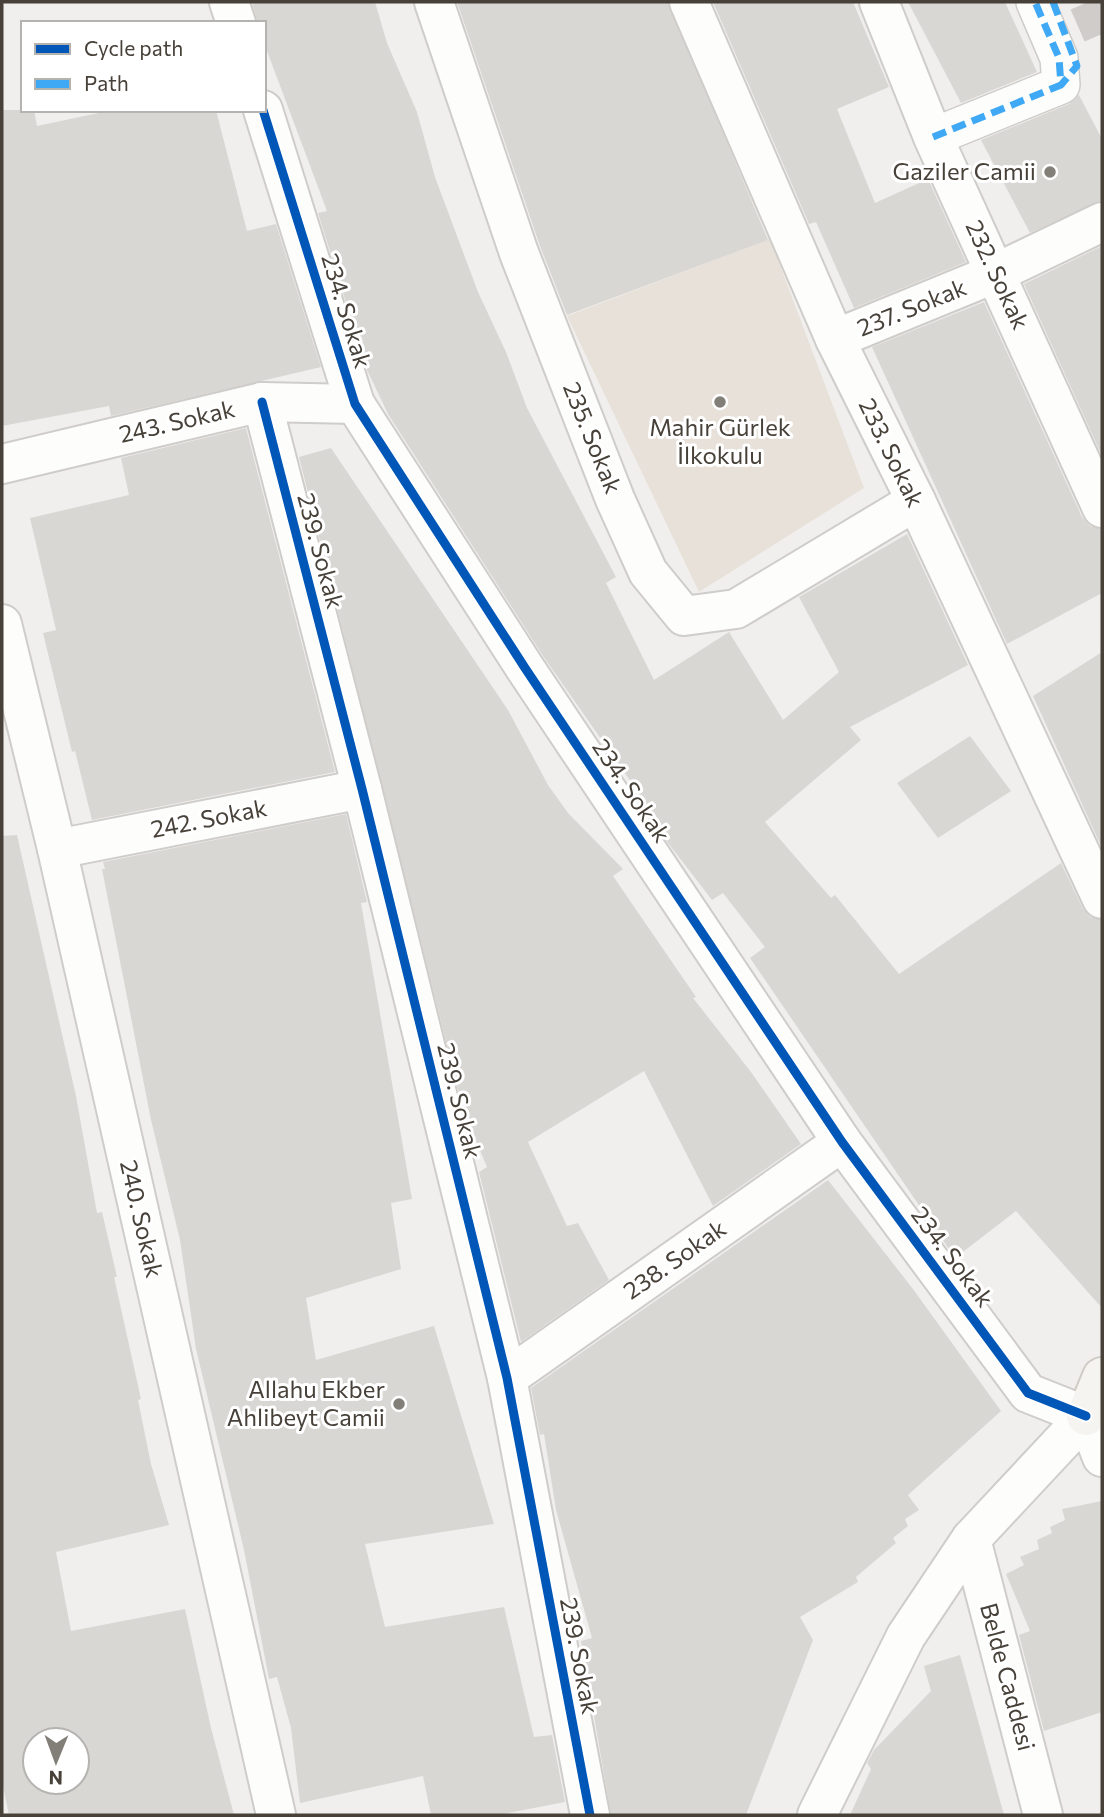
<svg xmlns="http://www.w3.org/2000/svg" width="1104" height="1817" viewBox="0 0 1104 1817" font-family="Commissioner,sans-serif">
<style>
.education{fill:#e7e1d9}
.building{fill:#d9d7d4;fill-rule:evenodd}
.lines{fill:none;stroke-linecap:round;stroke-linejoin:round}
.primary-tunnel{stroke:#cfccc9;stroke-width:38;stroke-dasharray:38 19;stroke-linecap:butt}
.pedestrian-casing{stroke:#cfcdca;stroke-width:40}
.minor-casing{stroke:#cfcdca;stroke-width:42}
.tertiary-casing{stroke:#cfcdca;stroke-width:42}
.secondary-casing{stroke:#cfcbc5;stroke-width:42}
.pedestrian{stroke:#fdfdfc;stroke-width:37}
.minor{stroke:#fdfdfc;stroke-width:38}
.tertiary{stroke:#fdfdfc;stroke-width:38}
.secondary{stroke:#f6f4f0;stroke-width:38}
.quiet{stroke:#3fa9f5;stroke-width:7;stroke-dasharray:14 7;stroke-linecap:butt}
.cycleway-casing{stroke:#fff;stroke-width:13}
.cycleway{stroke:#0057b8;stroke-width:9}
.poi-dot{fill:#827e78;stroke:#fff;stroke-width:2.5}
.labels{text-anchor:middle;stroke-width:6;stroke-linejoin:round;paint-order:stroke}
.poi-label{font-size:24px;fill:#474139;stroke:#fff;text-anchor:end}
.street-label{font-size:24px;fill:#474139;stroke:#fff}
</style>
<rect width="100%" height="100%" fill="#f1efed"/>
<!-- education -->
<polygon class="education" points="770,239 864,488 699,592 567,316"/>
<!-- building -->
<g class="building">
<polygon points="252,2 375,2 387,43 417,112 435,177 478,292 506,352 527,408 616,577 606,583 654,680 729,632 783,720 839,672 799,597 907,534 968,665 850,727 861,740 765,822 831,898 835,895 899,974 1061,863 1083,909 1090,917 1102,920 1102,1308 1016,1211 955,1258 750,958 765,947 723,893 712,900 668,843 636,793 638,792 543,656 388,414 367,370 318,213 327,211 264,43 264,23 257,23"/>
<polygon points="457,2 668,2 768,240 567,315 540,246"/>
<polygon points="713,2 853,2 889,87 837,109 875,203 928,179 966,262 854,308 816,222 809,224"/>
<polygon points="908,2 1005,2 1037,72 961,103"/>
<polygon points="1079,95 1102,139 1102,200 1030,233 981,140 1069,104"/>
<polygon points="2,110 34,110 37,126 113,110 216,110 247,231 276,224 321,367 111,416 109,406 2,426"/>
<polygon points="1102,246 1102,456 1024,284"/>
<polygon points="984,302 1082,517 1090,526 1102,529 1102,593 1007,644 872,347"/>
<polygon points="246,428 335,772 92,820 75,751 72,752 43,633 56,630 30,518 129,495 121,458"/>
<polygon points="331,448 508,710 548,785 568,813 623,869 613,876 696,997 693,998 751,1072 801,1144 713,1206 644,1071 528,1142 567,1226 578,1223 609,1280 521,1342 479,1172 487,1167 464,1113 299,457"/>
<polygon points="1102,652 1102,848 1033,696"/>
<polygon points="970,736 1011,791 938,838 897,783"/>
<polygon points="346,814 367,902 361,903 412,1199 391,1203 401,1269 306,1298 316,1360 434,1326 494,1524 365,1544 385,1627 504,1607 534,1737 552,1735 565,1802 498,1815 431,1815 423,1776 300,1803 291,1728 277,1677 269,1679 244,1550 196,1349 180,1240 151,1120 102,869 105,869 103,862"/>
<path d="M17,835l59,261 21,117 5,-1 15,65h-3l27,122 -3,1 13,64 18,61 -113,27 15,79 114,-22 26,119 23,87h-225l-7,-33v-946zM35,1740h42v42h-42z"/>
<polygon points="828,1180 913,1289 1001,1411 908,1495 919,1510 905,1519 908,1526 893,1538 896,1543 856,1577 858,1582 800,1617 813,1640 746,1815 611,1815 581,1641 592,1638 556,1510 544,1434 540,1435 531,1388"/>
<polygon points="1102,1501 1102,1712 1044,1731 1019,1635 1030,1631 1006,1574 1024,1565 1020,1557 1039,1549 1037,1540 1052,1533 1050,1527 1065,1520 1062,1509"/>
<polygon points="960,1655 1004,1815 850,1815 871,1769 867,1763 874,1750 931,1691 924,1666"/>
</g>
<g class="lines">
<!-- primary-tunnel -->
<polyline class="primary-tunnel" points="1088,2 1102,34"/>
<!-- pedestrian casing -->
<g class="pedestrian-casing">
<polyline id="pedestrian" points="933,137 1061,85 1059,58 1035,2"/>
</g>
<!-- minor casing -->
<g class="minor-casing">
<g id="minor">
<polyline points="229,2 236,23"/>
<polyline points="434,2 519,253 615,499 648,572 684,616 736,609 916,501"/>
<polyline points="689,2 835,339 916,501 1102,899"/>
<polyline points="879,2 933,137 1102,508"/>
<polyline points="263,110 355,404 525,668 842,1142 1028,1393 1086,1416 1102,1457"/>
<polyline points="835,339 996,273 1102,222"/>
<polyline points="262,402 362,789 507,1378 590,1815"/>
<polyline points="2,464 262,402 355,404"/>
<polyline points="2,624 57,849 276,1815"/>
<polyline points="57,849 362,789"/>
<polyline points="507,1378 842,1142"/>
<polyline points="971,1539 1043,1815"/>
</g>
</g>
<!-- tertiary casing -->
<g class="tertiary-casing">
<polyline id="tertiary" points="817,1815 906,1636 971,1539 1086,1416"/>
</g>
<!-- secondary casing -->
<g class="secondary-casing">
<polyline id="secondary" points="1086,1416 1102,1377"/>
</g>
<!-- pedestrian -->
<use href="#pedestrian" class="pedestrian"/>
<!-- minor -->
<use href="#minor" class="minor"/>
<!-- tertiary -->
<use href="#tertiary" class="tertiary"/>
<!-- secondary -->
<use href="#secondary" class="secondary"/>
<!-- quiet -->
<g class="quiet">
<polyline points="1053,2 1077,66 1061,85"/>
<polyline points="933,137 1061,85 1059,58 1035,2"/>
</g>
<!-- cycleway casing -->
<g class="cycleway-casing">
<g id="cycleway">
<polyline points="263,110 355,404 525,668 842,1142 1028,1393 1086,1416"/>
<polyline points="262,402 362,789 507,1378 590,1815"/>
</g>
</g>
<!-- cycleway -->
<use href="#cycleway" class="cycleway"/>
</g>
<!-- markers -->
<g class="poi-dot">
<circle cx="1050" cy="172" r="7"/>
<circle cx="720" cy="402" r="7"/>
<circle cx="399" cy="1404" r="7"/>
</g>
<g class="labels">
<!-- poi labels -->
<g class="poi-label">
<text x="1036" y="180">Gaziler Camii</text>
<text x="720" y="436" text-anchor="middle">Mahir Gürlek<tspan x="720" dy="28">İlkokulu</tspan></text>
<text x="385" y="1398">Allahu Ekber<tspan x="385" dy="28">Ahlibeyt Camii</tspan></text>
</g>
<!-- street labels -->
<g class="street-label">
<text transform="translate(997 275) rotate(65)" y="8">232. Sokak</text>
<text transform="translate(912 308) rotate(-22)" y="8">237. Sokak</text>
<text transform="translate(346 311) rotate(73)" y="8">234. Sokak</text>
<text transform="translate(177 422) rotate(-13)" y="8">243. Sokak</text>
<text transform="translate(592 438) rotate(68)" y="8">235. Sokak</text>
<text transform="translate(891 453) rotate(64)" y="8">233. Sokak</text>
<text transform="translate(320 551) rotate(75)" y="8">239. Sokak</text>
<text transform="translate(631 791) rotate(56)" y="8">234. Sokak</text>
<text transform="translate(209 819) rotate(-11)" y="8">242. Sokak</text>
<text transform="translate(459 1101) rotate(76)" y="8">239. Sokak</text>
<text transform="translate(141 1219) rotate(77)" y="8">240. Sokak</text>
<text transform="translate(952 1257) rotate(53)" y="8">234. Sokak</text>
<text transform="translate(675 1260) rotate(-35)" y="8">238. Sokak</text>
<text transform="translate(579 1656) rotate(79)" y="8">239. Sokak</text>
<text transform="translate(1007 1677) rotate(75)" y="8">Belde Caddesi</text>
</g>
</g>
<!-- border -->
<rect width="1104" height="1817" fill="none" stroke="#474139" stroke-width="7"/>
<!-- legend -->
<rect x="21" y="21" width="245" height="91" fill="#ffffff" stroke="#b5b3b0" stroke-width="2"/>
<rect x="35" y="44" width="35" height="10" fill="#0057b8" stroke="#b5b3b0" stroke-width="2"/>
<text x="84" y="56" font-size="21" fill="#474139">Cycle path</text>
<rect x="35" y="79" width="35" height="10" fill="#3fa9f5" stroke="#b5b3b0" stroke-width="2"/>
<text x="84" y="91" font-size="21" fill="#474139">Path</text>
<!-- north arrow -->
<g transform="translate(56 1761) rotate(181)"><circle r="33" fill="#ffffff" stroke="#b5b3b0" stroke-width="2"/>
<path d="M0-5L12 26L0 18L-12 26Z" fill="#827e78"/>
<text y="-10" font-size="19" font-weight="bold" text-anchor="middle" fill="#474139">N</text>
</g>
</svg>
